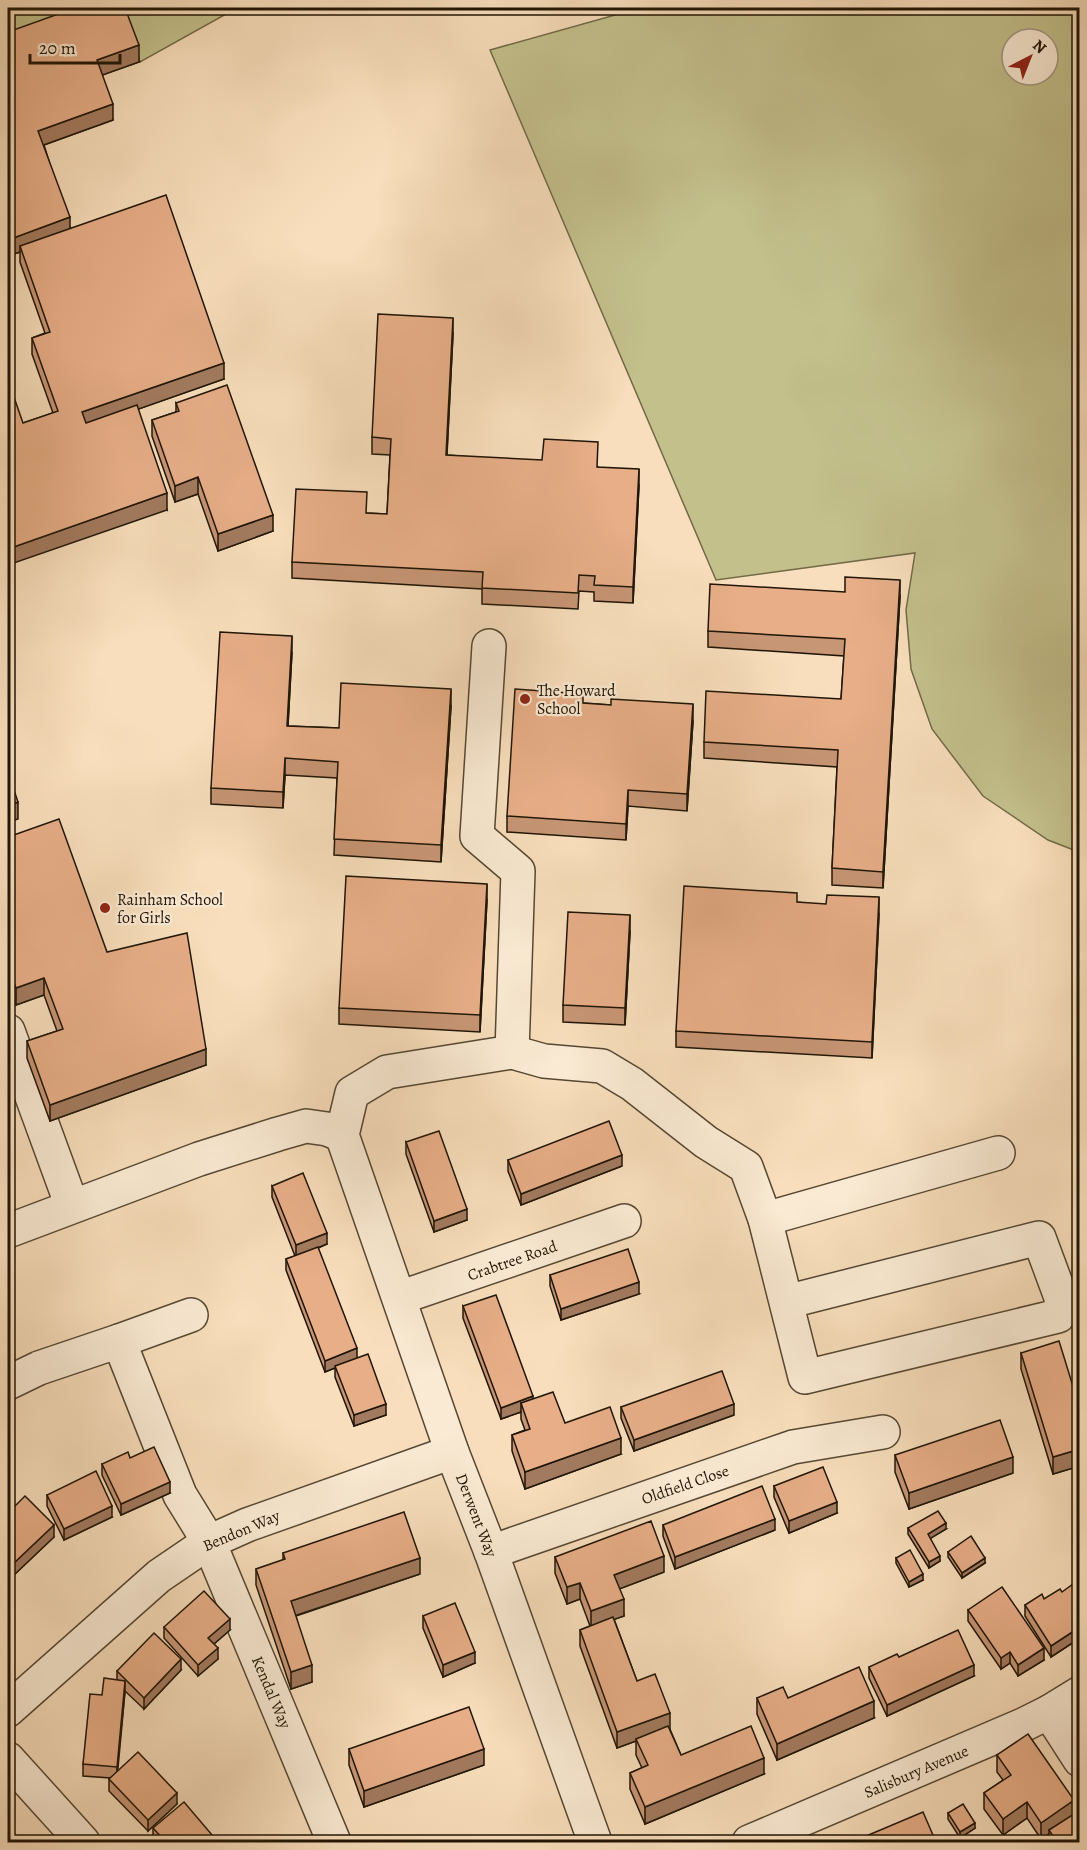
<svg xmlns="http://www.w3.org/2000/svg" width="1087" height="1850" viewBox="0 0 1087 1850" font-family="Alegreya,serif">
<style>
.green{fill:#c3c08c;stroke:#726a48;stroke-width:1.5;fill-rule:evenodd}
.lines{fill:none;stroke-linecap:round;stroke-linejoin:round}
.minor-casing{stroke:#564733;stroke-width:36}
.minor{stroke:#faead3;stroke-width:33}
.wall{fill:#c79675;stroke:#201505;stroke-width:1.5}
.shaded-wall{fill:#a27a5f;stroke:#201505;stroke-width:1.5}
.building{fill:#e7ae88;stroke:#201505;stroke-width:1.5}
.poi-dot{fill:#8f2418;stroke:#faead3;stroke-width:2}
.labels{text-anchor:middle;stroke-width:4.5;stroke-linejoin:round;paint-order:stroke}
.poi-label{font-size:16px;fill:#201505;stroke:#faead3;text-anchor:start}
.street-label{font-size:16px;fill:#201505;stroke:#faead3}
</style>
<rect width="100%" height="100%" fill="#f8debc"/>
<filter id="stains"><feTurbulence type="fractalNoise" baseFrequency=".00333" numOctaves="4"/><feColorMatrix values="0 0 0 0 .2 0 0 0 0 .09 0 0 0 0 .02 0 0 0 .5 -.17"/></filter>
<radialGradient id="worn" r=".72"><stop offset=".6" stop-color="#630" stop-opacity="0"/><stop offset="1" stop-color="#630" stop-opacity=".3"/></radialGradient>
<!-- green -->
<g class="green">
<polygon points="8,8 93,8 8,39"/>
<polygon points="121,8 237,8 140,62"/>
<path d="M640,8h439v846v-2l-31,-12 -65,-44 -51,-67 -21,-60 -5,-59 9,-57 -199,27 -226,-530zM1012,39h36v36h-36z"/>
</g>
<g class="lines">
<!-- minor casing -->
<g class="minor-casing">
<g id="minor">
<polyline points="489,646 477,836 518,871 512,1052 387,1072 352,1093 342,1135 452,1452 491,1552 595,1842"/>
<polyline points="8,1031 72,1206"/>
<polyline points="512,1052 544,1061 602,1066 632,1084 706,1142 746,1167 765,1219 805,1377 1058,1316 1062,1300 1039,1238 786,1302"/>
<polyline points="765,1219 998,1153"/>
<polyline points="8,1231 199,1159 278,1134 306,1126 327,1129 342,1135"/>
<polyline points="399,1298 624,1221"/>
<polyline points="119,1341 191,1315"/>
<polyline points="8,1383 39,1368 119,1341 180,1495 209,1542 334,1842"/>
<polyline points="491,1552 793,1447 883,1432"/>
<polyline points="8,1710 159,1576 209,1542 247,1525 452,1452"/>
<polyline points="1049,1712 1080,1760"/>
<polyline points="8,1759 83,1842"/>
<polyline points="749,1842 1023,1725 1049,1712 1080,1693"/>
</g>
</g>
<!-- minor -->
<use href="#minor" class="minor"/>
</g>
<!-- wall -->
<g class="wall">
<polygon points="8,32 139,62 102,75 113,120 44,145 70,228 224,379 138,409 167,510 23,423 53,413 32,354 32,338 45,333 20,262 20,252 8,256"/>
<polygon points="453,334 447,455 598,467 639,485 633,603 594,601 594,592 579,591 578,609 482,604 482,589 292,578 292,562 366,513 387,514 390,455 372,454 372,437"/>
<polygon points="176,403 273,531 218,551 198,494 175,502 152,436 152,420 176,412"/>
<polygon points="900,596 883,888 832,885 832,868 837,767 704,758 704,742 841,699 844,656 708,647 708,631"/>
<polygon points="292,652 288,726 339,728 451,706 441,862 334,855 337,778 285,775 283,808 211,804 211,788"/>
<polygon points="583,703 611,705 693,721 687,811 628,806 626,840 507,832 507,816"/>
<polygon points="8,837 107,952 206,1065 50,1121 27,1058 27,1041 57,1031 44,995 16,1005 8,982"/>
<polygon points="487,900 480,1032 339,1024 339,1008"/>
<polygon points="797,902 879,914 872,1058 676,1047 676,1031"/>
<polygon points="630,932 625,1025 563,1022 563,1005"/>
<polygon points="406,1142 467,1220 434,1232 406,1154"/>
<polygon points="508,1160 622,1166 521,1205 508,1171"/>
<polygon points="272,1186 327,1244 318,1248 357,1358 386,1415 354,1426 335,1377 335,1368 325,1372 286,1270 286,1259 295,1256 272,1197"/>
<polygon points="550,1275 639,1294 561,1320 550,1286"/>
<polygon points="463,1306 533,1399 565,1423 621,1454 525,1489 512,1451 512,1435 525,1430 521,1419 521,1412 501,1419 463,1318"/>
<polygon points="1021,1353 1080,1409 1080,1466 1053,1474 1021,1369"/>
<polygon points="621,1407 734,1415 634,1451 621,1418"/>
<polygon points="895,1455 1013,1473 909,1509 895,1472"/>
<polygon points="102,1464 170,1493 121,1515 102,1475"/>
<polygon points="774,1486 837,1513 789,1533 774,1497"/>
<polygon points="47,1495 112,1517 64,1540 47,1506"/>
<polygon points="8,1513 54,1537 14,1575 8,1567"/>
<polygon points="663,1525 775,1530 675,1569 663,1536"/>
<polygon points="908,1528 946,1529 930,1538 940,1561 929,1568 908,1534"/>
<polygon points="948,1552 985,1563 962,1578 948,1557"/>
<polygon points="283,1553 420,1574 296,1616 312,1682 291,1689 256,1585 256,1569 283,1560"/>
<polygon points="555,1557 664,1572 619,1589 624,1616 614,1619 637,1681 670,1729 681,1755 764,1774 645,1824 630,1789 630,1773 642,1768 636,1755 636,1741 617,1748 580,1646 580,1630 590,1626 580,1599 567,1604 555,1573"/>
<polygon points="896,1558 923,1580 909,1587 896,1563"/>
<polygon points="1062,1592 1080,1594 1080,1638 1051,1657 1025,1616 1025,1605 1044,1599"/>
<polygon points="968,1610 1044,1660 1018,1676 1010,1663 1001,1669 968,1621"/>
<polygon points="423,1616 475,1663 443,1677 423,1628"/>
<polygon points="164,1627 230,1630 214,1644 218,1659 198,1676 164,1638"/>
<polygon points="899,1657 974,1676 887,1716 869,1678 869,1667"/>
<polygon points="181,1670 144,1709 125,1691 117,1771 177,1804 148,1831 109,1791 109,1779 110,1778 83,1776 83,1764 102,1695 117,1680 117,1671"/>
<polygon points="757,1698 788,1698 874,1718 777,1760 757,1714"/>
<polygon points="349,1749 484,1765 364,1807 349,1765"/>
<polygon points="997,1755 1074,1814 1080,1842 1050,1842 1049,1841 1049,1834 1041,1839 1027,1818 1003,1835 984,1809 984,1793 1003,1780 997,1772"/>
<polygon points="948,1813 975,1828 960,1838 948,1819"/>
<polygon points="153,1828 218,1842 156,1842 153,1839"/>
</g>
<!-- shaded-wall -->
<g class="shaded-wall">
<polygon points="139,45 139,62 97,77 97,60"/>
<polygon points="113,104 113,120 38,147 38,131"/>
<polygon points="70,217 70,233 20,246 20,252 8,256 8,240"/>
<polygon points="453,318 453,334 446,471 446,455"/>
<polygon points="224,363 224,379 82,429 82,412"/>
<polygon points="639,469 639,485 633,603 633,587"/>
<polygon points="198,477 198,494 175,502 175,486"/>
<polygon points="167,493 167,510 8,565 8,549"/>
<polygon points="273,515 273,531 218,551 218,534"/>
<polygon points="900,580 900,596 883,888 883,872"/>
<polygon points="292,636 292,652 287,742 287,726"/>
<polygon points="451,689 451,706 441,862 441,845"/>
<polygon points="693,704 693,721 687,811 687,794"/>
<polygon points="285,758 285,775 283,808 283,792"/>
<polygon points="628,790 628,806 626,840 626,824"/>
<polygon points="18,802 18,819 8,822 8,806"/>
<polygon points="487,884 487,900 480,1032 480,1015"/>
<polygon points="879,897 879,914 872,1058 872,1042"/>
<polygon points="630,915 630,932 625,1025 625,1008"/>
<polygon points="44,978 44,995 16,1005 16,988"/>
<polygon points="206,1049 206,1065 50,1121 50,1105"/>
<polygon points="622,1155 622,1166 521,1205 521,1194"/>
<polygon points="467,1209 467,1220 434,1232 434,1221"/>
<polygon points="327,1233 327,1244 296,1257 296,1245"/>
<polygon points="639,1282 639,1294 561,1320 561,1309"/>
<polygon points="357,1348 357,1359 325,1372 325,1361"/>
<polygon points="533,1396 533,1407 521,1403 521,1412 501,1419 501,1408"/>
<polygon points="386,1404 386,1415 354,1426 354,1415"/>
<polygon points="734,1404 734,1415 634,1451 634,1440"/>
<polygon points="621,1438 621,1454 525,1489 525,1472"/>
<polygon points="1080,1449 1080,1466 1053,1474 1053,1457"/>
<polygon points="1013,1457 1013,1473 909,1509 909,1493"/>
<polygon points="170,1482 170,1493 121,1515 121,1504"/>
<polygon points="837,1502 837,1513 789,1533 789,1521"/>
<polygon points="112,1506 112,1517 64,1540 64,1529"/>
<polygon points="775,1519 775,1530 675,1569 675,1557"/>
<polygon points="946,1523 946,1529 928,1540 928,1534"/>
<polygon points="54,1525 54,1537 14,1575 14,1563"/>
<polygon points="664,1556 664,1572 614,1591 614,1575"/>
<polygon points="940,1556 940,1561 929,1568 929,1562"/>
<polygon points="420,1558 420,1574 291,1617 291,1601"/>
<polygon points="985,1558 985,1563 962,1578 962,1573"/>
<polygon points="923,1574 923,1580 909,1587 909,1582"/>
<polygon points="580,1583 580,1599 567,1604 567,1587"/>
<polygon points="624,1599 624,1616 591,1628 591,1611"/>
<polygon points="230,1619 230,1630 208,1649 208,1638"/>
<polygon points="1080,1627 1080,1638 1051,1657 1051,1646"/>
<polygon points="218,1648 218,1659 198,1676 198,1665"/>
<polygon points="1044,1648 1044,1660 1018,1676 1018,1665"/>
<polygon points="475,1652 475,1663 443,1677 443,1665"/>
<polygon points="1010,1652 1010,1663 1001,1669 1001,1658"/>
<polygon points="181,1659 181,1670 144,1709 144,1698"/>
<polygon points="312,1665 312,1682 291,1689 291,1672"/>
<polygon points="974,1665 974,1676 887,1716 887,1705"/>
<polygon points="125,1681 125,1692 117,1779 117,1767"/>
<polygon points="874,1701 874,1718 777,1760 777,1744"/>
<polygon points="670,1713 670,1729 636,1739 636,1741 617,1748 617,1732"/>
<polygon points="484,1749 484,1765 364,1807 364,1791"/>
<polygon points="764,1758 764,1774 645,1824 645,1807"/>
<polygon points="177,1793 177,1804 148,1831 148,1820"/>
<polygon points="1074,1800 1074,1816 1049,1830 1049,1834 1041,1839 1041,1823"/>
<polygon points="1027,1802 1027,1818 1003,1835 1003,1819"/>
<polygon points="975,1823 975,1828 960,1838 960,1832"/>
</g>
<!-- building -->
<g class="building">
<polygon points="75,8 125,8 139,45 97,60 113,104 38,131 70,217 8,240 8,32"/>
<polygon points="166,195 224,363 82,412 86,423 137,405 167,493 8,549 8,380 23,423 58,411 32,338 50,332 20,246"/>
<polygon points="378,314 453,318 446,455 542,460 544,439 598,442 597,467 639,469 633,587 594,585 595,576 579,575 578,593 482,588 483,572 292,562 296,489 367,492 366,513 387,514 391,439 372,437"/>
<polygon points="227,385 273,515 218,534 198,477 175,486 152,420 179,411 176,403"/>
<polygon points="845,577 900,580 883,872 832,868 838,750 704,742 706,691 841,699 845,639 708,631 710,584 845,592"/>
<polygon points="220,632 292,636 287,726 339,728 341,683 451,689 441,845 334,839 338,762 285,758 283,792 211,788"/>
<polygon points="515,689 583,694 583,703 611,705 611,699 693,704 687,794 628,790 626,824 507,816"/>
<polygon points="8,772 18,802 8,806"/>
<polygon points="59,819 107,952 187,933 206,1049 50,1105 27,1041 63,1029 44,978 16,988 8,965 8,837"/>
<polygon points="346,876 487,884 480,1015 339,1008"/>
<polygon points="684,886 797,893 797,902 826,904 827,895 879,897 872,1042 676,1031"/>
<polygon points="568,912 630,915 625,1008 563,1005"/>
<polygon points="609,1121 622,1155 521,1194 508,1160"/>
<polygon points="439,1131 467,1209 434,1221 406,1142"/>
<polygon points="303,1173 327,1233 296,1245 272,1186"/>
<polygon points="318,1247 357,1348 325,1361 286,1259"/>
<polygon points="628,1249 639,1282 561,1309 550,1275"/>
<polygon points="496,1295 533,1396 501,1408 463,1306"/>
<polygon points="1059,1341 1080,1409 1080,1449 1053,1457 1021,1353"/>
<polygon points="368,1354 386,1404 354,1415 335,1366"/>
<polygon points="722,1371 734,1404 634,1440 621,1407"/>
<polygon points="553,1392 565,1423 610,1407 621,1438 525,1472 512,1435 530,1429 521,1403"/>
<polygon points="1000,1420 1013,1457 909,1493 895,1455"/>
<polygon points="154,1447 170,1482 121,1504 102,1464 128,1452 130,1458"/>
<polygon points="823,1467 837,1502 789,1521 774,1486"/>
<polygon points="96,1471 112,1506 64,1529 47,1495"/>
<polygon points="762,1486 775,1519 675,1557 663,1525"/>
<polygon points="25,1496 54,1525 14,1563 8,1556 8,1513"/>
<polygon points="938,1511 946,1523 928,1534 940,1556 929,1562 908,1528"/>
<polygon points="404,1512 420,1558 291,1601 312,1665 291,1672 256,1569 285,1559 283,1553"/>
<polygon points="651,1521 664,1556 614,1575 624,1599 591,1611 580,1583 567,1587 555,1557"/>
<polygon points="971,1536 985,1558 962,1573 948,1552"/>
<polygon points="910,1550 923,1574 909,1582 896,1558"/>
<polygon points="1073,1584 1080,1594 1080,1627 1051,1646 1025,1605 1042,1594 1044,1599 1060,1589 1062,1592"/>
<polygon points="1002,1587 1044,1648 1018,1665 1010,1652 1001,1658 968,1610"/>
<polygon points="204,1591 230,1619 208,1638 218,1648 198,1665 164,1627"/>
<polygon points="455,1603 475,1652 443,1665 423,1616"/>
<polygon points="613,1617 637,1681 655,1674 670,1713 617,1732 580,1630"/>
<polygon points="958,1630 974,1665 887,1705 869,1667 897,1654 899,1657"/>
<polygon points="154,1633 181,1659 144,1698 117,1671"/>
<polygon points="859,1667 874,1701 777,1744 757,1698 783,1687 788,1698"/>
<polygon points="104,1678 125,1681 117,1767 83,1764 90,1694 102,1695"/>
<polygon points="469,1707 484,1749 364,1791 349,1749"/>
<polygon points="668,1726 681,1755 751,1726 764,1758 645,1807 630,1773 648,1765 636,1739"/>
<polygon points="1028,1734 1074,1800 1041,1823 1027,1802 1003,1819 984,1793 1011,1775 997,1755"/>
<polygon points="138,1752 177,1793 148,1820 109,1779"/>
<polygon points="184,1802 218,1842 166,1842 153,1828"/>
<polygon points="963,1804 975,1823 960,1832 948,1813"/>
<polygon points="923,1812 936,1842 852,1842"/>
<polygon points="1077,1812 1080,1815 1080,1842 1057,1842 1049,1830"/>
<polygon points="8,1820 12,1820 10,1842 8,1842"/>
</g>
<!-- markers -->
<g class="poi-dot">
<circle cx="525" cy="699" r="6"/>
<circle cx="105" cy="908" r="6"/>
</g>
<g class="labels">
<!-- poi labels -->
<g class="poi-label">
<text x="537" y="696">The Howard<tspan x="537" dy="18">School</tspan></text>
<text x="117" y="905">Rainham School<tspan x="117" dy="18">for Girls</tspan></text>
</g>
<!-- street labels -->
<g class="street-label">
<text transform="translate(512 1260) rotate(-19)" y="6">Crabtree Road</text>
<text transform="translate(685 1484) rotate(-19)" y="6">Oldfield Close</text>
<text transform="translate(477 1515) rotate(69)" y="6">Derwent Way</text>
<text transform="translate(241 1530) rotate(-23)" y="6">Bendon Way</text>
<text transform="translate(272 1692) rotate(67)" y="6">Kendal Way</text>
<text transform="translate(916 1771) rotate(-23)" y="6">Salisbury Avenue</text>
</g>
</g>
<!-- margin -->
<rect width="1087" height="1850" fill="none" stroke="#f8debc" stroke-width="30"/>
<rect x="9" y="9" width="1069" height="1832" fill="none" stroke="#201505" stroke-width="3"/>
<rect x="15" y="15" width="1057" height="1820" fill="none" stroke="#201505" stroke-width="1.5"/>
<!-- north arrow -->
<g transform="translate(1030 57) rotate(42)"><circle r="28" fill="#faead3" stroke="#a39581" stroke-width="1.5"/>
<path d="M0-4.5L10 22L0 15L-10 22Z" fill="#8f2418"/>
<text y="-9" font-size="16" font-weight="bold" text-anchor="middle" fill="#201505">N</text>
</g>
<!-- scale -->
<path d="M30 54v9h90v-9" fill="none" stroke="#201505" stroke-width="3"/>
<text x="39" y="54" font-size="18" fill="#201505" stroke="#faead3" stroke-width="4.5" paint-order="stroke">20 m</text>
<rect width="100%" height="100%" filter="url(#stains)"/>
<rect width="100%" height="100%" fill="url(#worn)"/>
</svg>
